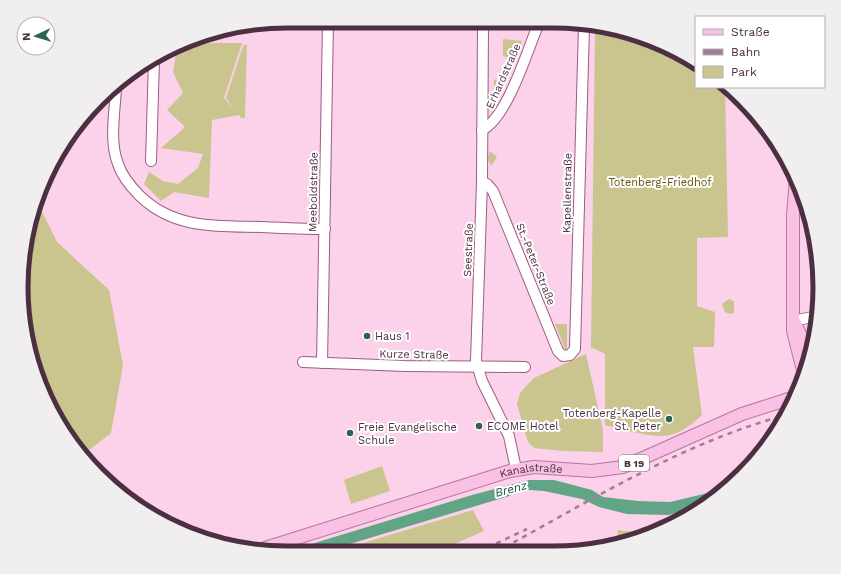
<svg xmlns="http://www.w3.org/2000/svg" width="841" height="574" viewBox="0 0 841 574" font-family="'Work Sans',sans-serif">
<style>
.green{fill:#cac48f}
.water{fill:#62a586}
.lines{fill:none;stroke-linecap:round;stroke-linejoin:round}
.minor-casing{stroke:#9c5c84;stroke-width:12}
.major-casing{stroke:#ba749f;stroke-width:14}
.minor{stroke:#fff;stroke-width:10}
.major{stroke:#f9c1e4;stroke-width:12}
.rail{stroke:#a17d92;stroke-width:2.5;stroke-dasharray:5 5;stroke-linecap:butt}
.poi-dot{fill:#2c644b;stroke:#fff;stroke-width:1.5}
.labels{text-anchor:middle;stroke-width:4;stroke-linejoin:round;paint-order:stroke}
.shield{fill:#fff;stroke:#826e7a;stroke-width:1}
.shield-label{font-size:10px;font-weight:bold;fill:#4c3041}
.street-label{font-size:11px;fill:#4c3041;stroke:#fff}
.park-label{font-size:11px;fill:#5f5607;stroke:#fff}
.poi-label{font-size:11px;fill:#4c3041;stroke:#fff;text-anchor:start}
.water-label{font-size:12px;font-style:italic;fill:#1d523c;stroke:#fff}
.rim{fill:none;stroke:#4c3041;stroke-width:5}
</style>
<rect width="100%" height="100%" fill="#fcd1ea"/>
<!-- green -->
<g class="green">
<path d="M595,31h24l53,18 24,17v21h29l3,150 -31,1v68l18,6 -1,35h-21l9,68c-10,9 -19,17 -32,20 -16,4 -49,-6 -65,-10v-71l-14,-7z"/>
<polygon points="503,39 522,41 515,60 503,56"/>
<polygon points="193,43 242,43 224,98 233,108 226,98 243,46 247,44 245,118 241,118 239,115 212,120 209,198 174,192 161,201 144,184 149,172 163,181 178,184 198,168 203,154 161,148 185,127 167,110 183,93 173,72 177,47 186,52"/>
<polygon points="494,79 505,84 493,113"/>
<polygon points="490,151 497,157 491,166 488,159"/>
<polygon points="37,201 57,242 109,290 123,365 111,433 83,455 57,420 26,339 22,269"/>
<polygon points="729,299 734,301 734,313 730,314 725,312 722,304"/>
<polygon points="555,324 567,324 567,349 565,349"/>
<polygon points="586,354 603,430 603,452 563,451 534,448 528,442 517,404 520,393 534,378"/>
<polygon points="382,466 390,491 351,504 344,480"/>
<polygon points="473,510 484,531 438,551 340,550"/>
<polygon points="618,530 640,533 640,538 626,542 617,540"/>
</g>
<!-- water -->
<polygon class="water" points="529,480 554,480 592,490 603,497 638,501 670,502 708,493 721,492 710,501 669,515 627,514 599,507 582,499 544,491 529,490 333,549 295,549 472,495"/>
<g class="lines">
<!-- minor casing -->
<g class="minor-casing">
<g id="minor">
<polyline points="483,24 482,182 476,361 482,381 509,436 516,469"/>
<path d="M116,88c-1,23 -7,53 2,76 4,12 13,23 22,32 34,33 76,30 121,31 21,1 42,2 64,2"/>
<path d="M482,130c25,-12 45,-78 56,-105"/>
<polyline points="151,161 154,59"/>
<polyline points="482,182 487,184 493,191 558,351 563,356 570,355 575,349 584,26"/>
<polyline points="793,321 817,316"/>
<polyline points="303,362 405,366 525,367"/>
<polyline points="322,363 328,22"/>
</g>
</g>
<!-- major casing -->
<g class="major-casing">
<g id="major">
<polyline points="796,178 793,215 793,331 804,374"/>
<polyline points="795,323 810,356"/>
<path id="s1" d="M265,548l245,-77 24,-4 58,4 31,-4 119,-53 53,-17"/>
</g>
</g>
<!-- minor -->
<use href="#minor" class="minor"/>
<!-- major -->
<use href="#major" class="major"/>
<!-- rail -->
<g class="rail">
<polyline points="467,552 482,546"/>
<polyline points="478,552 527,529"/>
<path d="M496,552c94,-51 186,-109 290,-137"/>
</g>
</g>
<!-- markers -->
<g class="poi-dot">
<circle cx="367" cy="336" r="4"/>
<circle cx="669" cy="419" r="4"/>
<circle cx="479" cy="426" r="4"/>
<circle cx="350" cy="433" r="4"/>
</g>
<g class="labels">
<!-- shield labels -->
<rect class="shield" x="619" y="455" width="30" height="16" rx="3"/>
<g class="shield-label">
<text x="634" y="467">B 19</text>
</g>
<!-- street labels -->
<g class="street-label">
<text transform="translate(503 76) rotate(-66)" y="4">Erhardstraße</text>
<text transform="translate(313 192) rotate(-89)" y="4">Meeboldstraße</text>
<text transform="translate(567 193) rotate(-89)" y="4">Kapellenstraße</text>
<text transform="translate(468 250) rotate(-88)" y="4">Seestraße</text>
<text transform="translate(536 264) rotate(68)" y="4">St.-Peter-Straße</text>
<text transform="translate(414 354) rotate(1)" y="4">Kurze Straße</text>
<text dy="4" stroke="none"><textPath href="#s1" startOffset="278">Kanalstraße</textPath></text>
</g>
<!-- park labels -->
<g class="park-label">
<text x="660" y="186">Totenberg-Friedhof</text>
</g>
<!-- poi labels -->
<g class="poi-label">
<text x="375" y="340">Haus 1</text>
<text x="661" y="417" text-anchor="end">Totenberg-Kapelle<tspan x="661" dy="13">St. Peter</tspan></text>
<text x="487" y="430">ECOME Hotel</text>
<text x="358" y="431">Freie Evangelische<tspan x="358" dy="13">Schule</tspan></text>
</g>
<!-- water labels -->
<g class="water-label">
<text transform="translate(511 489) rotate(-15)" y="4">Brenz</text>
</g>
</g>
<!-- crop -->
<path d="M0 0H841V574H0ZM287 28H554A259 259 0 0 1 813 287V287A259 259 0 0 1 554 546H287A259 259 0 0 1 28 287V287A259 259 0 0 1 287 28Z" fill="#f1eef0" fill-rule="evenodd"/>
<path class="rim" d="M287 28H554A259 259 0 0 1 813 287V287A259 259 0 0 1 554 546H287A259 259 0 0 1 28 287V287A259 259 0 0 1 287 28Z"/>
<!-- legend -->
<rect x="695" y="16" width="130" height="72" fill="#ffffff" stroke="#b7acb3"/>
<rect x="703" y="29" width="20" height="6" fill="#f9c1e4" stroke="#b7acb3"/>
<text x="731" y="36" font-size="12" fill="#4c3041">Straße</text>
<rect x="703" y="49" width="20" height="6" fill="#a17d92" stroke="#b7acb3"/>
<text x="731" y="56" font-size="12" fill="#4c3041">Bahn</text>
<rect x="703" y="66" width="20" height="12" fill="#cac48f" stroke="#b7acb3"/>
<text x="731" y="76" font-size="12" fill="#4c3041">Park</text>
<!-- north arrow -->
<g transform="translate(36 36) rotate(266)"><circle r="19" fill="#ffffff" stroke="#b7acb3"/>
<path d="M0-3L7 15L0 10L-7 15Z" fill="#2c644b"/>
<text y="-6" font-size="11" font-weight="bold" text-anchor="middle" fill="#4c3041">N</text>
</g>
</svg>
